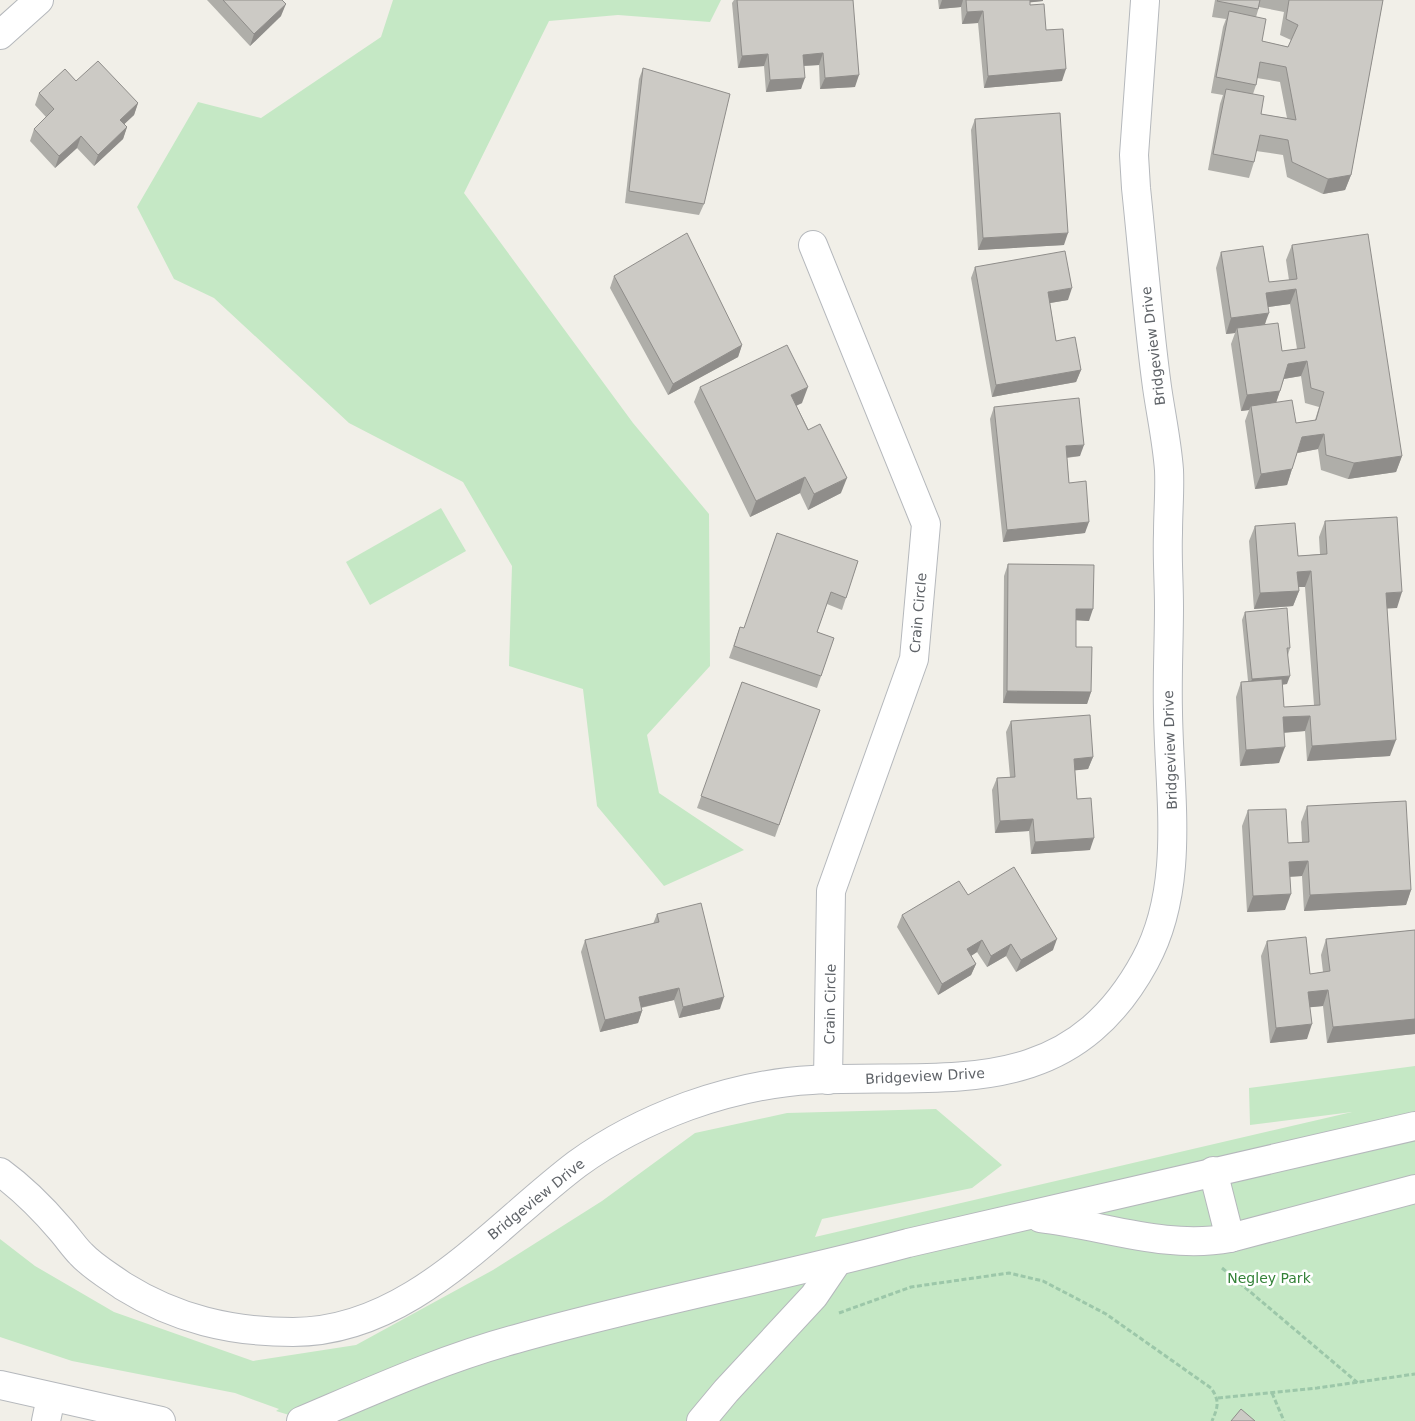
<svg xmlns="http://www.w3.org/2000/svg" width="1415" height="1421" viewBox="0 0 1415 1421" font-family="'DejaVu Sans',sans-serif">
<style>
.green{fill:#c5e8c5}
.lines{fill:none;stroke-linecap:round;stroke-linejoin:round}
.minor-casing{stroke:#b5b8bc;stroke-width:30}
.path{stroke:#9cc7a9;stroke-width:3;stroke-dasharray:5 2.5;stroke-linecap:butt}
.minor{stroke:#fff;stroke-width:28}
.wall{fill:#afaea9;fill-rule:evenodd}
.shaded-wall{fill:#8f8d8a}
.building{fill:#cccac5;stroke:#8f8d8a}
.labels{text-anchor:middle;stroke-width:5;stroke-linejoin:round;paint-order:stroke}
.street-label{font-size:14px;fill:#5f6368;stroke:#fff}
.park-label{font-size:14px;fill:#348238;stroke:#fff}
</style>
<rect width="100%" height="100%" fill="#f1efe8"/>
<!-- green -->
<g class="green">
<polygon points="393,0 721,0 710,22 618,15 549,21 464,193 633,423 709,514 710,666 647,735 659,793 744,850 664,886 597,806 583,689 509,666 512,566 463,482 349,423 214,298 174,279 137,207 198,102 261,118 381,37"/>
<polygon points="441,508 466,551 370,605 346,562"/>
<polygon points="1415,1066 1415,1421 309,1421 276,1411 279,1409 235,1393 72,1361 0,1337 0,1239 35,1266 114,1312 253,1361 356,1345 493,1270 602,1201 695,1133 787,1113 936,1109 1002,1165 972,1188 822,1219 815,1237 1352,1112 1250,1125 1249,1088"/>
</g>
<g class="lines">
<!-- minor casing -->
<g class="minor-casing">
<g id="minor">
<polyline points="0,35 39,0"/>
<polyline points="813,245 926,524 914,659 831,891 828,1080"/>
<polyline points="1213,1171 1230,1238"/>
<path d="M0,1172c22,16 43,37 61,58 7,8 13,17 20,24 12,13 28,22 42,32 53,33 108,46 170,46 117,0 198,-103 284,-168 33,-24 73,-44 111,-58 40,-14 82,-24 124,-26 135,-7 256,23 333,-119 41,-75 24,-167 23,-249 -1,-35 1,-70 1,-105 0,-25 -2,-49 -1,-74 0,-21 2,-42 1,-63 -2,-28 -8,-55 -12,-83 -9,-66 -14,-133 -21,-199l-2,-33 11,-154"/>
<path d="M1040,1218c63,7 126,32 190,20l185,-49"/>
<polyline points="0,1385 161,1421"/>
<polyline points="46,1421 51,1397"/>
<path d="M301,1421c71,-30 141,-62 215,-82 130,-37 262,-61 392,-96l507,-117"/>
<polyline points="701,1421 726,1391 814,1296 837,1262"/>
</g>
</g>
<!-- path -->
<g class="path">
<polyline points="1222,1268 1358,1383"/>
<path d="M839,1313l72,-26 98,-14 34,8 63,33 105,74c9,13 7,19 1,33"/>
<polyline points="1272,1393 1284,1421"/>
<polyline points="1218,1398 1317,1388 1415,1374"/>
</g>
<!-- minor -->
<use href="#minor" class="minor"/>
</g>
<!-- wall -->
<g class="wall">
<polygon points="207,0 282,0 281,16 250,46"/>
<polygon points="734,0 853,0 855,87 820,89 819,65 804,66 801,89 766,92 764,66 738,68 732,3"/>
<polygon points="938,0 1043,0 1043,1 1030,2 1030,5 1046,30 1062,81 984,88 978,23 962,24 961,7 939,9"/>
<path d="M1215,0h168l-32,175 -6,15 -22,4 -36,-17 -4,-22 -27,-4 -2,11 -5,16 -41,-8 12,-66 3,-9 -12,-2 12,-66 3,-8 -14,-2zM1259,7l25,5 -4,23 11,5 -3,7 -26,-6 -6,-24zM1257,78l23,4 7,36 -26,-4 -8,-20 3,-9z"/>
<polygon points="643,68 704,204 699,215 625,203 639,79"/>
<polygon points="76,81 138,103 134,115 124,124 127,127 123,139 94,166 77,148 55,168 30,141 34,129 46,117 35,105 39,93"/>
<polygon points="975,119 1064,245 978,250 971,130"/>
<path d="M1292,245l110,211 -6,16 -48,7 -27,-9 -3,-21 -21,4 -10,32 -32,4 -10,-68 4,-11 -8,1 -10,-67 4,-11 -9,1 -10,-66 5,-16 48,30 20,-2 -3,-20zM1290,304l7,45 -15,2 -17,-26 3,-18zM1301,376l4,27 14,4 -4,13 -19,3 -20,-21 8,-23z"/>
<polygon points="975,267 1068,300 1050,303 1056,341 1081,370 1076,382 992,397 971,278"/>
<polygon points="614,276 742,345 738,357 668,395 610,288"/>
<polygon points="700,387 802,403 796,405 841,493 808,510 800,493 750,517 694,402"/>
<polygon points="994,407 1080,456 1067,458 1069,483 1085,533 1003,542 990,419"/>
<polygon points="1325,521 1397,608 1387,608 1390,756 1307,761 1305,731 1284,733 1279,763 1240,766 1236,697 1241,682 1248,681 1242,620 1245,612 1290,648 1288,655 1287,684 1282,685 1284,707 1314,705 1305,587 1298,587 1299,591 1293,606 1254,609 1249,541 1255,526 1298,556 1320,554 1319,537"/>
<polygon points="858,561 842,610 827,604 817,632 834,638 817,688 729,658 740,627 744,628"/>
<polygon points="1008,564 1089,621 1076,620 1076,647 1091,692 1087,704 1003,703 1004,576"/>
<polygon points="742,682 820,710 775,837 697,808"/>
<polygon points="1011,721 1093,757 1088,769 1075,770 1077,799 1090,850 1031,854 1029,831 995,833 992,790 997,778 1010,777 1006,732"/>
<polygon points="1307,806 1411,890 1406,905 1304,911 1302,876 1289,877 1285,910 1247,912 1242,826 1248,810 1288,843 1302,842 1301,822"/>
<polygon points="968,895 1053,950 1016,972 1006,956 987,967 977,952 971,956 976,964 971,975 938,995 897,927 902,915"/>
<polygon points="657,914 720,1009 679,1018 674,1000 641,1008 642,1011 638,1023 600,1032 581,952 585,940 653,924"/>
<polygon points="1415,930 1415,1034 1327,1043 1323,1006 1310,1007 1307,1039 1270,1043 1261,956 1267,941 1310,974 1323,972 1321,955 1326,939"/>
</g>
<!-- shaded-wall -->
<g class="shaded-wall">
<polygon points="942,0 963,0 961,7 939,9"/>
<polygon points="1026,0 1043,0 1043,1 1025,3"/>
<polygon points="286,4 281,16 250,46 254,34"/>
<polygon points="983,11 978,23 962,24 967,12"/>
<polygon points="823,53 819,65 799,66 803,55"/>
<polygon points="768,54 764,66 738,68 742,56"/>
<polygon points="1066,69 1062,81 984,88 988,76"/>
<polygon points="859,75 855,87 820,89 825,78"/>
<polygon points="805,78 801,89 766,92 770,80"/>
<polygon points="138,103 134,115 116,132 120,120"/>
<polygon points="127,127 123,139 94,166 98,155"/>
<polygon points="81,136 77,148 55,168 59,156"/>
<polygon points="1351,175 1345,190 1323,194 1328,179"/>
<polygon points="1068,233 1064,245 978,250 983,238"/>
<polygon points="1072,288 1068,300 1044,304 1048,292"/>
<polygon points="1296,289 1290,304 1260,308 1266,293"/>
<polygon points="1269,313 1263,329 1237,328 1235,333 1226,334 1231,318"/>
<polygon points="742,345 738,357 668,395 673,384"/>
<polygon points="1307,361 1301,376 1283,379 1288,364"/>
<polygon points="1081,370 1076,382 992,397 996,385"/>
<polygon points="808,387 802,403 786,411 791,395"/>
<polygon points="1280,391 1275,406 1251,406 1249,410 1241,411 1247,395"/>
<polygon points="1324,434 1318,449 1297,453 1302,437"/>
<polygon points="1084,445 1080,456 1061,458 1066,446"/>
<polygon points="1402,456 1396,472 1348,479 1354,463"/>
<polygon points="1292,469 1287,485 1255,489 1261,474"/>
<polygon points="805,477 800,493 750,517 756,501"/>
<polygon points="847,478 841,493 808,510 814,494"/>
<polygon points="1089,522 1085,533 1003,542 1007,530"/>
<polygon points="1311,571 1305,587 1292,587 1297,572"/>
<polygon points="1299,591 1293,606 1254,609 1260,593"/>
<polygon points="1402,592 1397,608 1380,609 1386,593"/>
<polygon points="1076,609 1093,609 1089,621 1072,620"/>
<polygon points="1290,676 1287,684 1249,687 1252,679"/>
<polygon points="1007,691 1091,692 1087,704 1003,703"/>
<polygon points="1310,716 1305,731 1277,733 1283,717"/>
<polygon points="1396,740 1390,756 1307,761 1312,746"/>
<polygon points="1285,747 1279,763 1240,766 1246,750"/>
<polygon points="1093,757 1088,769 1070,771 1074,759"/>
<polygon points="1033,819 1029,831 995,833 1000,821"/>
<polygon points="1094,838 1090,850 1031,854 1035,842"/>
<polygon points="1308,861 1302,876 1283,877 1289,862"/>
<polygon points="1411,890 1406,905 1304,911 1310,895"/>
<polygon points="1291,894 1285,910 1247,912 1253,896"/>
<polygon points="1057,939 1053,950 1016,972 1021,960"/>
<polygon points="982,940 977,952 963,961 967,949"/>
<polygon points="1011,944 1006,956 987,967 991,956"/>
<polygon points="976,964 971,975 938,995 942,984"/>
<polygon points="679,988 674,1000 634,1009 639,997"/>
<polygon points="1328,990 1323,1006 1303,1008 1308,992"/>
<polygon points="724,997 720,1009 679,1018 683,1007"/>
<polygon points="642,1011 638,1023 600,1032 605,1020"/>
<polygon points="1415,1019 1415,1034 1327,1043 1333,1027"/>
<polygon points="1312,1024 1307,1039 1270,1043 1276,1028"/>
</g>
<!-- building -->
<g class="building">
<polygon points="223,0 282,0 286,4 254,34"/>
<polygon points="737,0 853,0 859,75 825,78 823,53 803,55 805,78 770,80 768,54 742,56"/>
<polygon points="966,0 1030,0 1030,5 1044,4 1046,30 1063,29 1066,69 988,76 983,11 967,12"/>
<polygon points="1218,0 1260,0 1258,9 1217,1"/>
<polygon points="1289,0 1383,0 1351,175 1328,179 1292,162 1288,140 1260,135 1254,162 1213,154 1226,89 1264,96 1261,114 1296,120 1286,67 1260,62 1256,85 1216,77 1229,11 1266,19 1262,41 1288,47 1298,25 1286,19"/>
<polygon points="98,61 138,103 120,120 127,127 98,155 81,136 59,156 34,129 54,109 39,93 65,69 76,81"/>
<polygon points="643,68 730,94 704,204 629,191"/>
<polygon points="1060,113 1068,233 983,238 975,119"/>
<polygon points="687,233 742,345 673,384 614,276"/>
<polygon points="1368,234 1402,456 1354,463 1326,455 1324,434 1302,437 1292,469 1261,474 1251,406 1292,400 1296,423 1316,420 1324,392 1311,388 1307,361 1288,364 1280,391 1247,395 1237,328 1278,323 1282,351 1305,348 1296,289 1266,293 1269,313 1231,318 1221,252 1263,246 1269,282 1297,279 1292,245"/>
<polygon points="1065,251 1072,288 1048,292 1056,341 1075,337 1081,370 996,385 975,267"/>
<polygon points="787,345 808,387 791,395 808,430 820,424 847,478 814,494 805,477 756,501 700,387"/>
<polygon points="1079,398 1084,445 1066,446 1069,483 1086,481 1089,522 1007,530 994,407"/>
<polygon points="1397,517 1402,592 1386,593 1396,740 1312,746 1310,716 1283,717 1285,747 1246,750 1241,682 1282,679 1284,707 1320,705 1311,571 1297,572 1299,591 1260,593 1255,526 1295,523 1298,556 1327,554 1325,521"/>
<polygon points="777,533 858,561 846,598 831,592 817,632 834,638 821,676 734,646 740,627 744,628"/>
<polygon points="1008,564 1094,565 1093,609 1076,609 1076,647 1092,647 1091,692 1007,691"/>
<polygon points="1287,608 1290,648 1287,648 1290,676 1252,679 1245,612"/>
<polygon points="742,682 820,710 779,825 701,796"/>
<polygon points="1090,715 1093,757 1074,759 1077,799 1091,798 1094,838 1035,842 1033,819 1000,821 997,778 1015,777 1011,721"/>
<polygon points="1406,801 1411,890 1310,895 1308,861 1289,862 1291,894 1253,896 1248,810 1286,809 1288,843 1309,842 1307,806"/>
<polygon points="1014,867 1057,939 1021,960 1011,944 991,956 982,940 967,949 976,964 942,984 902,915 959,881 968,895"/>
<polygon points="701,903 724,997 683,1007 679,988 639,997 642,1011 605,1020 585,940 659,922 657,914"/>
<polygon points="1415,930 1415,1019 1333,1027 1328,990 1308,992 1312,1024 1276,1028 1267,941 1306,937 1310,974 1330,971 1326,939"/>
<polygon points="1241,1409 1255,1421 1231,1421"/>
</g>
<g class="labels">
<!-- street labels -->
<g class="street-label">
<text transform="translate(1153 346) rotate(-97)" y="5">Bridgeview Drive</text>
<text transform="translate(918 613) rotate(-85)" y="5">Crain Circle</text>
<text transform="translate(1170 750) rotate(-92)" y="5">Bridgeview Drive</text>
<text transform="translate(830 1004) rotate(-89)" y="5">Crain Circle</text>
<text transform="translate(925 1076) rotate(-3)" y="5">Bridgeview Drive</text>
<text transform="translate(536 1199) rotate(-39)" y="5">Bridgeview Drive</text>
</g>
<!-- park labels -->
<g class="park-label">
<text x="1269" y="1283">Negley Park</text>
</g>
</g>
</svg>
